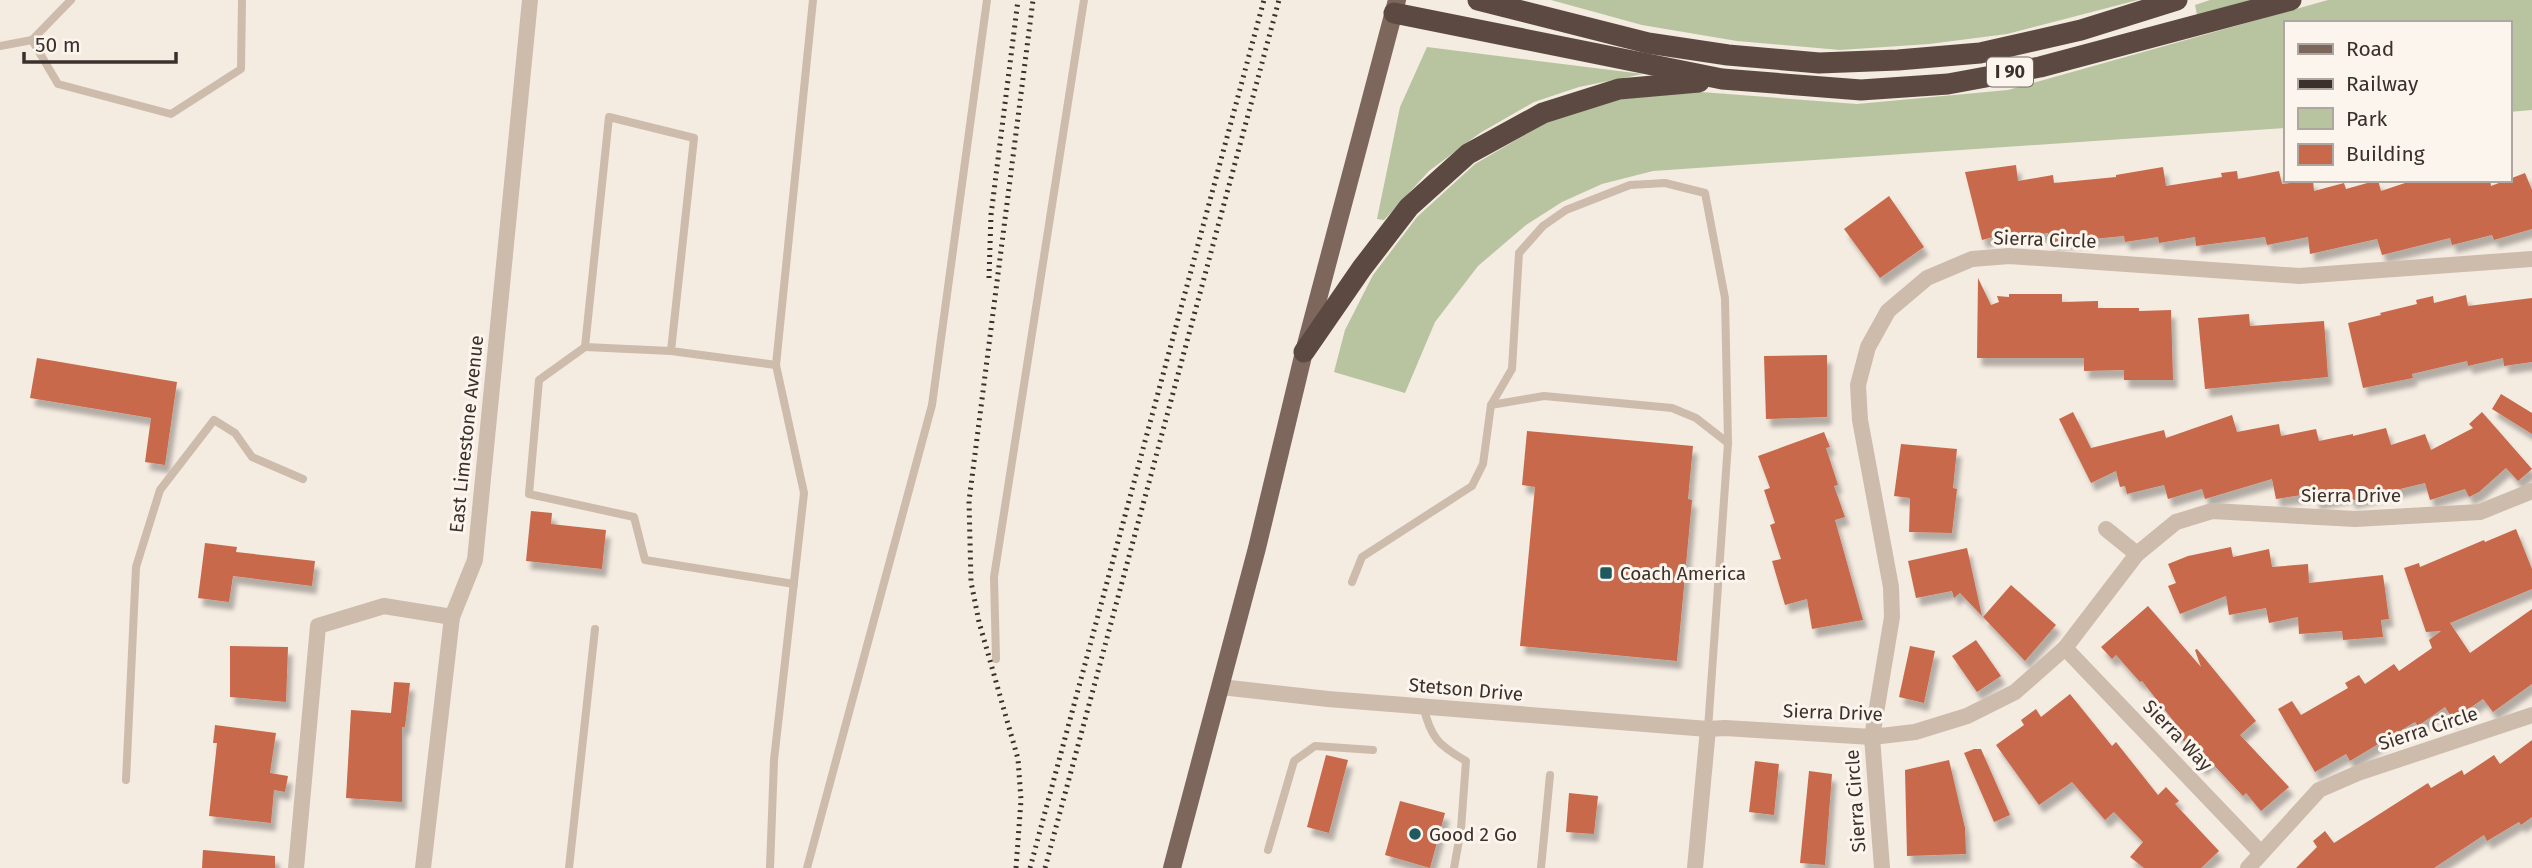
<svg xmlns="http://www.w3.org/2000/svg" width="2532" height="868" viewBox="0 0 2532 868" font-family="'Fira Sans',sans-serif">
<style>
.green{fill:#b8c4a0}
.building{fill:#c8694b;filter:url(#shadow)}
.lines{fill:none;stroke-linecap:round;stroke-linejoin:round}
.lane{stroke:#cdbbac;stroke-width:8}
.street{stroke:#cdbbac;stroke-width:16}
.primary{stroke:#7d675c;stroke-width:18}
.highway{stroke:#5c4a42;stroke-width:21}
.rail{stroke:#3b302b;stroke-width:5;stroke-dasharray:2 5;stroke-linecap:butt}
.poi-dot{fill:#1f5a5e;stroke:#fbf5ee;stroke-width:2.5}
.labels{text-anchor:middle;stroke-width:6;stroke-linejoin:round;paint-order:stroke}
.shield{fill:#fbf5ee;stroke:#756b66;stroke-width:2}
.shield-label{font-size:18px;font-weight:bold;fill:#3b302b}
.street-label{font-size:19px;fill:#3b302b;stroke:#fbf5ee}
.poi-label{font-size:19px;fill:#3b302b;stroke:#fbf5ee;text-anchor:start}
</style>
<defs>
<filter id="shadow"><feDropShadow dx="4.5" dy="8" stdDeviation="2" flood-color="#0004"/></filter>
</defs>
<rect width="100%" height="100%" fill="#f4ebe1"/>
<!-- green -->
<g class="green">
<polygon points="1551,0 2138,0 2007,34 1929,44 1840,50 1737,41 1642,25"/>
<polygon points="2210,0 2252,0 2197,15 2195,5"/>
<polygon points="2328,0 2532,0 2532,110 2509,112 2509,23 2285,23 2285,128 1653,171 1602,184 1562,202 1526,225 1478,266 1435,322 1405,393 1334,372 1345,330 1373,275 1417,217 1475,164 1547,122 1623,97 1688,91 1857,104 2008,90"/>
<polygon points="1427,47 1643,74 1579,87 1534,102 1480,133 1429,171 1384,220 1377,219 1400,107"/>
</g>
<!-- building -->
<g class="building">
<polygon points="2016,165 2018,181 2053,175 2054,183 2116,177 2116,175 2163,167 2166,186 2222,177 2221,173 2237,171 2238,179 2279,171 2282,184 2313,180 2314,191 2344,183 2346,189 2378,180 2381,191 2414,180 2490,180 2491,186 2525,173 2532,190 2532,229 2494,240 2492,235 2452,245 2450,238 2382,255 2377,239 2310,254 2308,237 2267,245 2265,237 2196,246 2195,237 2159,243 2158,237 2125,242 2124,236 2050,243 2048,233 2013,238 2012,232 1982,240 1965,172"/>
<polygon points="1889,196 1924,247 1880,278 1844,229"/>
<polygon points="1978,278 1991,305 1999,302 1997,296 2009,297 2009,294 2062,294 2062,302 2098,301 2098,308 2139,308 2139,311 2171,310 2173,380 2124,380 2124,370 2084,371 2084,358 1977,358"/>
<polygon points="2466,295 2468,306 2532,298 2532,362 2504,366 2503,358 2468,366 2467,361 2412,374 2413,378 2363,388 2348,323 2381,315 2380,313 2417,304 2416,300 2433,296 2434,303"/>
<polygon points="2249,314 2250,326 2324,321 2328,377 2205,389 2198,318"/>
<polygon points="1827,355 1827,417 1766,419 1764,356"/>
<polygon points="37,358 177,382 165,465 145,462 151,418 30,398"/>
<polygon points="2501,394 2532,413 2532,434 2492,409"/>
<polygon points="2073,412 2091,448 2164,430 2166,438 2232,415 2237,432 2279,424 2281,436 2316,429 2319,441 2353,434 2353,436 2386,428 2391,445 2425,434 2431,450 2473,428 2469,424 2482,412 2532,469 2518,481 2506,468 2479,492 2469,497 2465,489 2430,500 2425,483 2351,501 2350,495 2315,502 2314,493 2276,499 2272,479 2205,499 2202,489 2168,499 2164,485 2127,494 2125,486 2120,487 2116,471 2091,483 2059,419"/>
<polygon points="1527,431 1693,446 1688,499 1692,500 1677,661 1520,646 1535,487 1522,485"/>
<polygon points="1824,432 1830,447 1826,448 1838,485 1834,486 1845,517 1835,520 1863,620 1812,629 1807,599 1785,605 1772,561 1781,559 1770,525 1775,523 1764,490 1770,488 1758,456"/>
<polygon points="1901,444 1957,449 1953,488 1957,489 1952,533 1909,532 1910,498 1894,496"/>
<polygon points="531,511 552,513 551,524 606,530 602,569 526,561"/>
<polygon points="2516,529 2532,569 2532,589 2450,623 2470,653 2532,609 2532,684 2493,712 2483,699 2453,720 2445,707 2418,726 2415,722 2350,761 2346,754 2315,772 2278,709 2292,701 2301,715 2348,688 2345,683 2359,675 2365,684 2394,664 2399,671 2432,648 2429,640 2441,631 2426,632 2404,568 2419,563 2420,567 2484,540 2485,542"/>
<polygon points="205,543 237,547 236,552 315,561 312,586 233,576 229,602 198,598"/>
<polygon points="2231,547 2233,557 2269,549 2272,567 2308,564 2309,583 2383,575 2389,619 2381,620 2383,637 2343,640 2342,631 2299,634 2298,617 2269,623 2266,608 2229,615 2226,596 2180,614 2168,586 2176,583 2168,564 2188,556"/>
<polygon points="1967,548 1982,616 1960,593 1954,598 1952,591 1916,598 1908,561"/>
<polygon points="2011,585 2056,625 2025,661 1983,617"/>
<polygon points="2148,606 2201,667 2195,650 2197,649 2256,721 2240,735 2289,787 2261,811 2246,793 2243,796 2210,761 2202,768 2191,755 2194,752 2171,727 2175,723 2142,681 2140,682 2116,655 2112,659 2101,647"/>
<polygon points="1976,640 2001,676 1977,692 1952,656"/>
<polygon points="230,646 288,647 286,702 230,697"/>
<polygon points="1910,646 1935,651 1924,703 1899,697"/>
<polygon points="394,682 410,683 405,727 402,727 402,802 346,798 351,710 391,713"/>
<polygon points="2070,694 2112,746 2116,742 2158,795 2166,787 2179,801 2175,804 2219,851 2201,868 2144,868 2130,857 2143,842 2114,812 2105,820 2072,782 2039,805 1996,745 2024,725 2021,720 2036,709 2041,717"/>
<polygon points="215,725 276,733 270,773 288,776 285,792 274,790 271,823 209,816 217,743 213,743"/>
<polygon points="2532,740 2532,817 2521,825 2519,822 2487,841 2484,835 2434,868 2296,868 2317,847 2313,841 2325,831 2334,843 2428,783 2431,788 2462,770 2464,775 2494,755 2500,764"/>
<polygon points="1974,749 1981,749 2010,815 1994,822 1964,753"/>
<polygon points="1326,755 1348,760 1329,833 1307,827"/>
<polygon points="1949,760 1965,828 1966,854 1907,856 1905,770"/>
<polygon points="1755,761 1779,764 1774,815 1749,812"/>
<polygon points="1809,771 1832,774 1825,865 1800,863"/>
<polygon points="1569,793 1598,796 1594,834 1566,832"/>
<polygon points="1400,801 1445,813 1430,868 1385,855"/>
<polygon points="203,850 275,856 275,868 202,868"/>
</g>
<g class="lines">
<!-- lane -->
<g class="lane">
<polyline points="32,40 58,84 171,114 241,69 242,0"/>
<polyline points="0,46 32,40 71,0"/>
<polyline points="585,347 539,380 529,494 634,517 645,560 794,584"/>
<polyline points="671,351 694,138 609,117 585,347 671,351 776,365"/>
<polyline points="1491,405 1512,369 1519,253 1543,226 1566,210 1630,185 1665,183 1705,193 1725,298 1728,443 1708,729"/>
<polyline points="1352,582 1362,557 1472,486 1483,464 1491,405 1544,396 1672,408 1696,418 1728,443"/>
<polyline points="996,659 994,577 1084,0"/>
<path d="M1423,706c8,32 15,39 43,55l-5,68 -7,39"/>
<polyline points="126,780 136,567 160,490 214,420 235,433 252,457 303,479"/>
<polyline points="1268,850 1294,761 1315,746 1373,750"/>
<polyline points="569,868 595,629"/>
<polyline points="770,868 774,760 804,493 776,365 813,0"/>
<polyline points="807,868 932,405 987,0"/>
<polyline points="1541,868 1550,775"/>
</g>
<!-- street -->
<g class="street">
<polyline points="2106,529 2137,554"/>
<polyline points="2065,648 2260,852"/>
<polyline points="1221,687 1328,699 1708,729 1725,728 1872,737 1915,732 1967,716 2015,692 2065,648 2137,554 2176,522 2212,511 2355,519 2480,512 2532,491"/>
<polyline points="296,868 318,626 384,606 452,617"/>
<polyline points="423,868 452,617 475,560 530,0"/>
<polyline points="1695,868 1708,729"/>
<polyline points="1882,868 1872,737 1892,617 1891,587 1860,420 1858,385 1868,347 1888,311 1927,278 1972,259 2009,256 2299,276 2532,259"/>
<polyline points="2248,868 2319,790 2358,773 2532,715"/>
</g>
<!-- primary -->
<polyline class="primary" points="1172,868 1257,548 1304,352 1397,0"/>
<!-- highway -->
<g class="highway">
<polyline points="1478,0 1648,43 1728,55 1819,63 1898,60 1980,53 2081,30 2177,0"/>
<polyline points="1394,13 1722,79 1861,90 1948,84 2040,67 2291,0"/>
<polyline points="1304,352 1362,268 1409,207 1468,154 1543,113 1619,89 1699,82"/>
</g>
<!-- rail -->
<g class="rail">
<polyline points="989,278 991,215 1018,0"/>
<polyline points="1016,868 1021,800 1018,759 979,622 971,582 969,501 1033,0"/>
<polyline points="1030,868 1264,0"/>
<polyline points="1045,868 1279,0"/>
</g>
</g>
<!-- markers -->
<g class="poi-dot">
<rect x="1599" y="566" width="14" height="14" rx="3.5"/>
<circle cx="1415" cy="834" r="7"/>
</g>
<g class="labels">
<!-- shield labels -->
<rect class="shield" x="1987" y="57.5" width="46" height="29" rx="5"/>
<g class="shield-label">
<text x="2010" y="78">I 90</text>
</g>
<!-- street labels -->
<g class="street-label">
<text transform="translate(2045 239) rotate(2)" y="7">Sierra Circle</text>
<text transform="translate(466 434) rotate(-84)" y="7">East Limestone Avenue</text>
<text x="2351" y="502">Sierra Drive</text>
<text transform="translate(1466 689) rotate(5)" y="7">Stetson Drive</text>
<text transform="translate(1833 712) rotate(2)" y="7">Sierra Drive</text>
<text transform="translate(2428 728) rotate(-18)" y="7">Sierra Circle</text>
<text transform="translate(2178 735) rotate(46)" y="7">Sierra Way</text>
<text transform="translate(1855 801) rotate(-94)" y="7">Sierra Circle</text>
</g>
<!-- poi labels -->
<g class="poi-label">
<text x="1620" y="580">Coach America</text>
<text x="1429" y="841">Good 2 Go</text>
</g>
</g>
<!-- legend -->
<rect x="2284" y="21" width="228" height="161" fill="#fbf5ee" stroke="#aea6a0" stroke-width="2"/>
<rect x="2298" y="44" width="35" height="10" fill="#7d675c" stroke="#aea6a0" stroke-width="2"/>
<text x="2346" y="56" font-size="21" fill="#3b302b">Road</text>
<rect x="2298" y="79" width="35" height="10" fill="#3b302b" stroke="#aea6a0" stroke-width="2"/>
<text x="2346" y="91" font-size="21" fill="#3b302b">Railway</text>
<rect x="2298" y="108" width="35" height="21" fill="#b8c4a0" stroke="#aea6a0" stroke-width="2"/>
<text x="2346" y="126" font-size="21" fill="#3b302b">Park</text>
<rect x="2298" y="144" width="35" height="21" fill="#c8694b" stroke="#aea6a0" stroke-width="2"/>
<text x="2346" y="161" font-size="21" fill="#3b302b">Building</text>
<!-- scale -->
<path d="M24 52v10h152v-10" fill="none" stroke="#3b302b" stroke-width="3.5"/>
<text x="35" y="52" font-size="21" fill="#3b302b" stroke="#fbf5ee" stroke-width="5" paint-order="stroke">50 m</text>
</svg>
